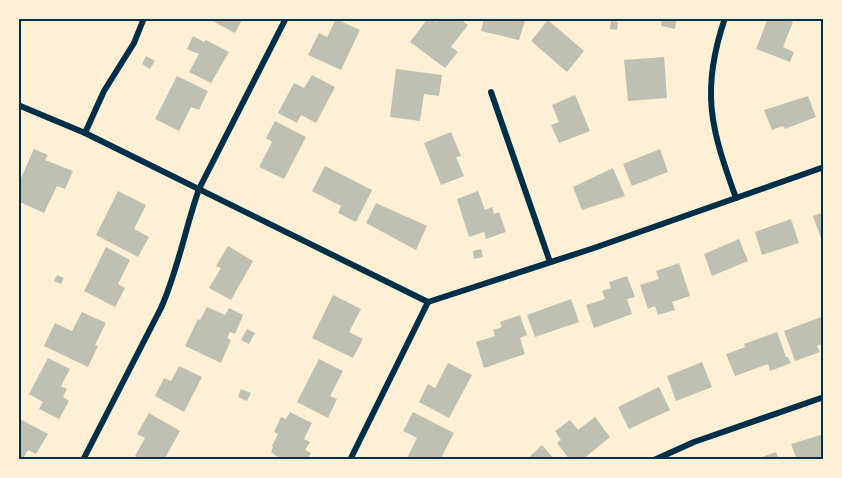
<svg xmlns="http://www.w3.org/2000/svg" width="842" height="478" viewBox="0 0 842 478" font-family="'Roboto Condensed',sans-serif">
<style>
.building{fill:#bec0b2}
.lines{fill:none;stroke-linecap:round;stroke-linejoin:round}
.minor{stroke:#003049;stroke-width:6}
.neatline{fill:none;stroke:#003049;stroke-width:2}
</style>
<rect width="100%" height="100%" fill="#fdf0d5"/>
<!-- building -->
<g class="building">
<polygon points="207,18 243,18 235,33"/>
<polygon points="428,18 436,22 439,18 459,18 468,25 451,47 458,52 445,68 410,42"/>
<polygon points="484,18 526,18 519,40 481,31"/>
<polygon points="662,18 677,18 675,29 661,26"/>
<polygon points="768,18 783,18 793,22 783,47 794,52 790,62 756,49"/>
<polygon points="336,19 360,30 341,70 308,55 319,33 327,37"/>
<polygon points="548,20 584,51 567,72 531,41"/>
<polygon points="611,21 618,22 617,30 610,29"/>
<polygon points="193,36 204,42 206,40 229,52 211,83 189,72 199,54 187,49"/>
<polygon points="146,56 155,61 150,69 142,64"/>
<polygon points="664,57 667,98 628,101 624,60"/>
<polygon points="396,69 442,75 439,96 424,94 420,121 390,117"/>
<polygon points="312,75 335,87 316,123 301,115 297,123 278,113 294,83 304,88"/>
<polygon points="177,76 208,91 199,110 191,107 179,131 155,119"/>
<polygon points="575,95 590,131 559,143 551,125 559,122 552,105"/>
<polygon points="808,96 816,117 785,129 783,126 772,130 764,110"/>
<polygon points="275,121 306,137 284,179 259,167 272,142 266,138"/>
<polygon points="451,132 461,156 456,157 464,176 441,185 424,143"/>
<polygon points="34,149 48,155 45,160 73,171 65,189 57,186 44,213 18,201 18,185"/>
<polygon points="660,149 668,172 632,186 623,164"/>
<polygon points="325,166 372,190 356,222 338,213 341,206 312,191"/>
<polygon points="613,168 625,196 582,210 573,187"/>
<polygon points="118,191 146,205 134,229 149,237 138,257 96,235"/>
<polygon points="478,191 485,210 492,207 494,214 499,212 506,232 486,239 484,232 469,237 457,199"/>
<polygon points="376,203 427,226 416,250 366,223"/>
<polygon points="824,212 824,237 821,238 813,216"/>
<polygon points="791,219 799,243 762,255 755,232"/>
<polygon points="739,239 748,261 712,276 704,254"/>
<polygon points="228,246 253,261 231,300 209,288 221,268 216,266"/>
<polygon points="106,247 130,260 118,284 125,288 115,307 84,291"/>
<polygon points="481,249 483,257 474,259 473,251"/>
<polygon points="679,263 690,296 672,302 675,310 658,315 655,306 648,309 640,285 659,279 656,271"/>
<polygon points="57,275 64,278 61,284 54,281"/>
<polygon points="627,276 635,297 627,299 632,314 594,328 586,305 605,299 602,291 611,288 609,282"/>
<polygon points="333,295 361,309 349,332 363,339 353,358 312,338"/>
<polygon points="571,299 579,322 535,337 527,315"/>
<polygon points="207,307 225,315 229,308 243,315 235,334 230,332 227,338 231,340 221,363 185,346 198,319 200,320"/>
<polygon points="82,312 106,323 95,345 98,346 88,367 44,346 55,323 72,331"/>
<polygon points="520,315 527,335 520,338 525,354 484,368 476,342 495,336 493,330 502,327 500,322"/>
<polygon points="824,316 824,343 817,346 820,352 795,361 784,331"/>
<polygon points="247,329 255,333 249,344 241,340"/>
<polygon points="777,332 786,357 788,357 791,363 770,371 768,364 735,376 726,354 745,347 744,344"/>
<polygon points="48,358 70,369 61,386 67,389 63,397 69,401 59,419 39,409 43,402 29,394"/>
<polygon points="319,359 343,371 330,396 337,399 328,418 297,402"/>
<polygon points="702,362 712,387 676,401 667,376"/>
<polygon points="448,363 472,375 449,418 419,402 428,384 435,388"/>
<polygon points="179,366 202,377 184,412 155,396 164,378 171,381"/>
<polygon points="659,387 670,410 629,429 618,407"/>
<polygon points="241,389 251,393 247,401 238,397"/>
<polygon points="290,412 312,423 304,439 310,442 305,450 311,453 307,460 282,460 271,452 273,447 272,446 278,434 274,432 281,417 286,419"/>
<polygon points="413,412 454,433 440,460 406,460 417,438 403,431"/>
<polygon points="149,413 180,431 164,460 142,460 135,456 145,438 137,434"/>
<polygon points="595,417 610,437 582,460 570,460 557,443 561,440 555,431 570,420 578,430"/>
<polygon points="18,418 48,434 36,454 28,450 22,460 18,460"/>
<polygon points="824,434 824,459 797,460 791,444"/>
<polygon points="542,445 555,460 526,460"/>
<polygon points="776,452 779,460 754,460"/>
</g>
<g class="lines">
<!-- minor -->
<g class="minor">
<path d="M725,18c-25,73 -14,111 11,180"/>
<polyline points="491,92 550,262"/>
<polyline points="18,105 85,133 428,302"/>
<polyline points="85,133 104,91 134,43 144,18"/>
<polyline points="428,302 594,248 824,167"/>
<path d="M83,460l78,-152c17,-38 24,-79 38,-119l87,-171"/>
<polyline points="350,460 428,302"/>
<polyline points="654,460 694,442 824,397"/>
</g>
</g>
<!-- border -->
<rect width="842" height="478" fill="none" stroke="#fdf0d5" stroke-width="39"/>
<rect x="20" y="20" width="802" height="438" class="neatline"/>
</svg>
